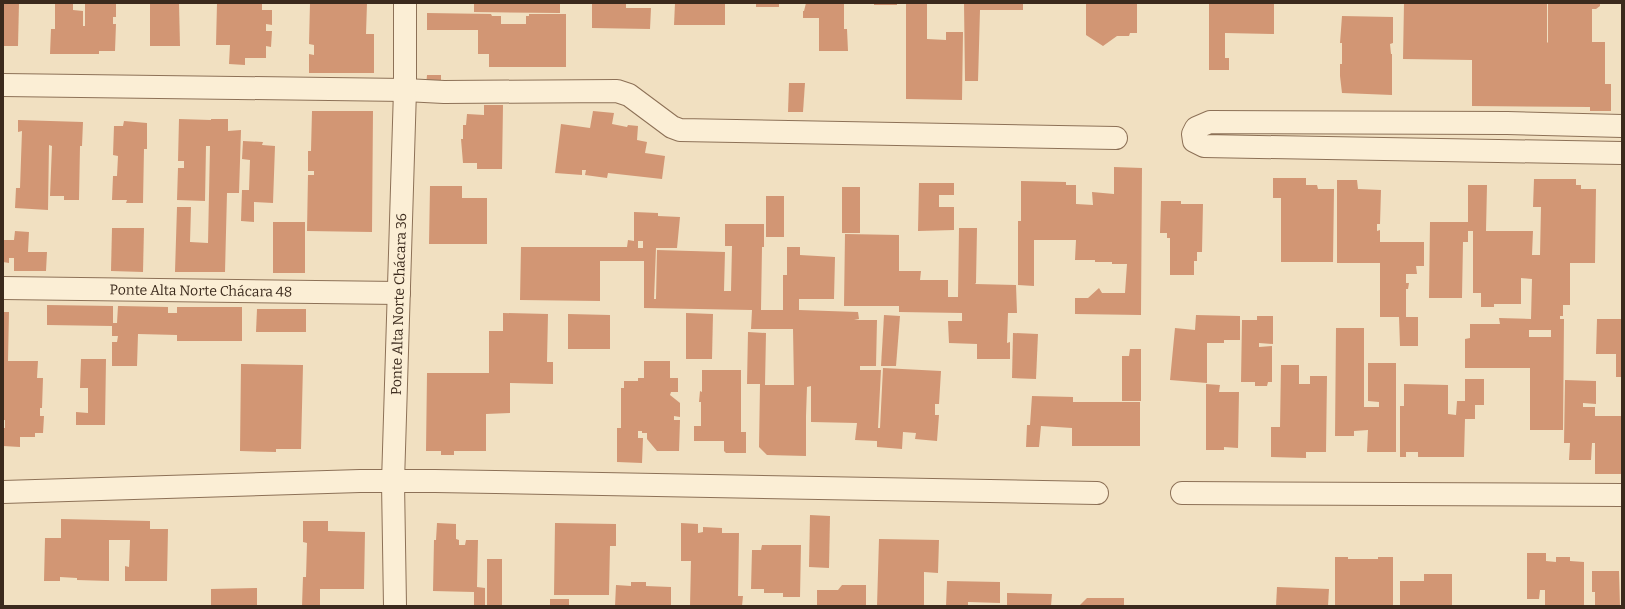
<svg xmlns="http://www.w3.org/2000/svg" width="1625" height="609" viewBox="0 0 1625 609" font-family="Bitter,serif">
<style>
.building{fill:#d29674;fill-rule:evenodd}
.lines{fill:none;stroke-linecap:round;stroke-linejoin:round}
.minor-casing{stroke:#8d7157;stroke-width:24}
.minor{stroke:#fbeed5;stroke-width:22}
.labels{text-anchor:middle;stroke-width:4;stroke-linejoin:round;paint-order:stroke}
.street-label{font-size:14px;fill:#3b2a1d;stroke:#f8ebd2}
</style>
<rect width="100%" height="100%" fill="#f1e0c1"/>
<!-- building -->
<g class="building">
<polygon points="3,3 19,3 18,46 3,46"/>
<polygon points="55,3 73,3 73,10 83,11 83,26 85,26 85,3 116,3 116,17 113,17 113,24 116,24 115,51 99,51 99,54 50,54 51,29 55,29"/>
<polygon points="150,3 179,3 180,46 150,46"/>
<polygon points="217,3 262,3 262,10 272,10 272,25 266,24 266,31 272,31 271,47 266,46 266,58 245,58 245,65 229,64 230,45 216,45"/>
<polygon points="310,3 367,3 366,34 374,34 374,73 309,73 309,54 314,55 314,45 309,44"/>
<polygon points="474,3 560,3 560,13 474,12"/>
<polygon points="592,3 626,3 626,8 651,8 650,29 592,28"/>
<polygon points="675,3 725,3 725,25 674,25"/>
<rect x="756" y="3" width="23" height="4"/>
<polygon points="806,3 844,3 844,29 847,29 848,51 819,51 819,18 803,18 803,11 804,11"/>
<rect x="874" y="3" width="23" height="2"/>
<polygon points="906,3 927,3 927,39 946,40 946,32 963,32 962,100 906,99"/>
<polygon points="964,3 1023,3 1023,10 980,10 978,81 965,81"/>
<polygon points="1086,3 1137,3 1137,33 1130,33 1129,36 1117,36 1103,46 1086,35"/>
<polygon points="1209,3 1274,3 1274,34 1225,33 1225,58 1229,58 1229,70 1209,70"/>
<polygon points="1404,3 1547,3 1547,42 1548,43 1548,3 1600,3 1600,6 1596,9 1592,9 1592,42 1605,42 1605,84 1611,84 1611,111 1590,111 1590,107 1472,106 1472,60 1403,59"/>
<polygon points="427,13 491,14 492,16 501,16 501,24 526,24 526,16 529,16 529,14 566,14 566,67 489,67 489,54 478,54 478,30 427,30"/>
<polygon points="1342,16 1393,17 1393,43 1390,44 1391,54 1392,54 1392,95 1342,93 1340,76 1340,64 1342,64 1342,43 1340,43"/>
<polygon points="427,75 441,75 441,86 426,86"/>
<polygon points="789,83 805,83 803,112 788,112"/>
<polygon points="484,105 503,105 502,169 477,169 477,163 463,163 461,139 463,139 463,125 466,125 467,114 484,115"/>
<polygon points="312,111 373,111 372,232 307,231 308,175 314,175 314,171 308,171 308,151 311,151"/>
<polygon points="593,111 614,113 612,124 627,127 628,125 638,126 637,140 647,142 645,153 665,156 662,179 608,173 607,178 585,175 586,170 582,170 582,175 555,173 561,124 590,128"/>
<polygon points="179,119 211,120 211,119 228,119 228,131 241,130 239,193 227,193 225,272 175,272 177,207 191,207 190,242 208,243 210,146 206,146 205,201 177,200 178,168 184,168 184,161 178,161"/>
<polygon points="18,120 83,122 82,146 80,146 79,200 64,200 64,196 50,196 52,146 49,145 48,210 15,208 16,188 20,188 22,131 18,132"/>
<polygon points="124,121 147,123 147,149 144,149 143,203 126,203 127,200 112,200 113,176 117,176 118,156 113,155 114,126 123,126"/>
<polygon points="243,141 263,142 262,145 275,146 273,203 254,202 254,222 241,221 242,190 249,190 250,160 242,159"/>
<polygon points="1114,167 1142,168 1141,315 1075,314 1075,298 1088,298 1099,288 1102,293 1125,293 1127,264 1112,264 1112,262 1095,262 1095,260 1075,260 1076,240 1034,240 1034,286 1018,285 1018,221 1021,221 1021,181 1066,182 1066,185 1076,185 1076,204 1093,205 1092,192 1114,194"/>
<polygon points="1273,178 1306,178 1306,185 1317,185 1318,189 1334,189 1333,262 1281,262 1281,198 1273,198"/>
<path d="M1534,179h42v6h5v4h15l-1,74h-25v42h-7v11h-3v3h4l-1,111h-33v-62h-65v-29l5,-1v-14h30l-1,-6 32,1 1,-40 -11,-1v26h-27v3h-13v-14h-8v-62h-5v11h-5l-1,56h-33l1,-76h38v-37h19l-1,46h47l-1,24h8l1,-48h-8zM1529,330h22v7h-22z"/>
<polygon points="1337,180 1357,180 1358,189 1381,190 1380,224 1377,224 1377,231 1380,230 1380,242 1424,242 1424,266 1416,266 1417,274 1406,274 1406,283 1409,283 1408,289 1406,289 1406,317 1418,317 1418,346 1400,346 1399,317 1380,317 1380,263 1337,263"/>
<polygon points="919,183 954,183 954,195 939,195 939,207 954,207 954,230 918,231"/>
<polygon points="430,186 462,186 462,198 487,198 487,244 429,244"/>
<rect x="842" y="187" width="18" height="46"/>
<rect x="766" y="196" width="18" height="41"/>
<polygon points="1161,201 1181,201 1181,204 1203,204 1202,252 1197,252 1197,261 1194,261 1194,275 1170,275 1170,238 1167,238 1167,233 1160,233"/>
<path d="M634,212l24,1v3l22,1 -3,31h-21l-2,51h2l1,-49 68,2 -1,39h7l1,-45h-7v-22h39v23h-2l-1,63h22v-35h4v-28h13v8l35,2 -1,42h-35v11l59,2 1,7 -5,1h23l-1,46h-16v4h21l-3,58h2l3,-60 58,3 -2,33h-4v11h4l-2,26 -22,-2 1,-6 -13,-1 -1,17 -25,-2v-6l-22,-1 2,-17 -46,-1v-36l-4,1 -1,29v40l-39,-1 -8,-8 1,-63h-13l1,-52 18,1 -1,52h29l-1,-56h-42l1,-19 -108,-2v-47h-44v40l-80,-1 1,-53h106l1,-7 6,1zM638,241h5v7h-5z"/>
<rect x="273" y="222" width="32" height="51"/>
<polygon points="112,228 144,228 143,272 111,271"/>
<polygon points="959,228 977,228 976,283 975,284 1016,285 1017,313 1008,313 1007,343 1010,342 1010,359 977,359 977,344 949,343 948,321 962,321 962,313 899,312 899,306 844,306 845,234 899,235 899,271 921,271 920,280 948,280 948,297 958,297"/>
<polygon points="15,231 29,232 28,252 47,252 46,271 14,271 14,258 9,258 9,263 3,262 3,240 14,240"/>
<polygon points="47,305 113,306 113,323 117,323 118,306 120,306 168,307 168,313 177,313 177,307 242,307 242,341 177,341 177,335 138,334 137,366 112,366 112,342 117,342 118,336 112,336 112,326 47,325"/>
<polygon points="257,309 306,309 306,332 256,332"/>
<polygon points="3,312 9,312 8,361 38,361 37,378 43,378 42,408 40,408 40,416 44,416 43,433 35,433 35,437 20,437 20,447 3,446 3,428 5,428 5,420 3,420"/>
<polygon points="503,313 548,314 547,362 553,362 553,384 510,383 510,413 486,414 486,451 454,451 454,455 441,455 441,451 426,451 427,373 489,373 489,331 503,331"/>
<polygon points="686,313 713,314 712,359 686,359"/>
<polygon points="568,314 610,315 610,349 568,349"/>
<polygon points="884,315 900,316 896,366 881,366"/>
<polygon points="1196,315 1240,316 1240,340 1224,340 1224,343 1207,343 1207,383 1170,380 1175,328 1195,330"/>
<polygon points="1257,316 1273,316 1273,344 1259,343 1259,347 1272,346 1272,382 1268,382 1267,386 1255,386 1255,382 1241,382 1242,320 1257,320"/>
<polygon points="1597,319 1622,319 1622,377 1616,377 1616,354 1596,354"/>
<polygon points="1336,328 1364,328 1364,407 1379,407 1379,402 1368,401 1368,363 1396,363 1396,452 1367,452 1368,430 1354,431 1354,436 1335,436"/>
<polygon points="1013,333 1038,334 1036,379 1012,378"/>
<polygon points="1130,349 1141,349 1141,401 1122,401 1122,356 1129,356"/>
<polygon points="81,359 106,359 105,425 76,425 76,412 88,413 88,388 80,388"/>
<polygon points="644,361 670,361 670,378 678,378 678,392 671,392 670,395 680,403 680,417 674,416 674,420 680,420 679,451 657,451 647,439 647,433 642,433 642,431 638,431 638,438 643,438 642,463 617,462 617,428 621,428 621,388 624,388 624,381 638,381 638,378 644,378"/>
<polygon points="241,364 303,365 301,449 276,449 276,452 240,451"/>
<polygon points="1281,365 1299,365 1299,384 1310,384 1310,376 1327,376 1326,452 1306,452 1306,458 1271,457 1271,427 1280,427"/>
<polygon points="702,370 741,370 741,432 746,432 746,453 726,453 724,451 724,441 694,441 694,426 701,426 701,402 699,402 700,391 702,392"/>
<polygon points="1465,379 1484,379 1484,405 1475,405 1475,419 1465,419 1464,457 1418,457 1418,452 1406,452 1406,457 1400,457 1400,406 1404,406 1404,384 1448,385 1448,414 1456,415 1457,401 1465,401"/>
<polygon points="1565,380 1596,381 1596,404 1583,403 1583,407 1595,407 1595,416 1622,416 1622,474 1595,474 1595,443 1592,443 1591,460 1569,460 1570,443 1564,443"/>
<polygon points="1206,384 1220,385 1219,392 1239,392 1238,448 1224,447 1224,450 1206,450"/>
<polygon points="1032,396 1073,397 1073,402 1140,402 1140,446 1072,446 1072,428 1041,426 1039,447 1026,447 1027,425 1030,425"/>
<polygon points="810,515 830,516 829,568 809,567"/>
<polygon points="61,519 150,521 150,529 168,529 167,581 125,581 125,566 129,567 130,540 109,540 109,581 77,580 77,578 60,577 60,581 44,581 45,538 61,538"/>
<polygon points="303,521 328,521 328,531 365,532 364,589 320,589 320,606 302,606 303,577 306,577 307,543 303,542"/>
<polygon points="437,523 456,524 456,539 459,540 459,545 465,545 466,540 478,540 477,587 485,588 485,606 474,606 474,592 433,591 434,540 436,540"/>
<polygon points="555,523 616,524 616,546 610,546 609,595 554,595"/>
<polygon points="681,523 698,524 698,533 703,532 703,527 722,528 722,533 739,533 738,596 743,596 742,606 690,606 691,561 681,561"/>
<polygon points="879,539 939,540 938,573 924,572 924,606 877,606"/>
<polygon points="762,545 801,545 800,597 783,597 783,593 764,593 764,589 751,589 752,550 761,550"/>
<polygon points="1527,553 1546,553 1546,561 1556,562 1556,557 1570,557 1570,561 1584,562 1584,606 1545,606 1545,590 1540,590 1539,599 1527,599"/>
<polygon points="1335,557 1348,557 1348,559 1378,559 1378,557 1393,557 1393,606 1335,606"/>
<rect x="487" y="559" width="15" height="47"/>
<polygon points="1592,571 1619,571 1620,606 1595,606 1595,592 1592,592"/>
<polygon points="1424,574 1452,574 1452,606 1400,606 1400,581 1424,581"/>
<polygon points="947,581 1000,582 1000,603 968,602 968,606 946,606"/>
<polygon points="631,582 646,582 646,586 671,587 671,606 615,606 616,585 631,586"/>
<polygon points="842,585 866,585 866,606 817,606 817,590 838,590"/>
<polygon points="1277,587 1329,589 1328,606 1276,606"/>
<polygon points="257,588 257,606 211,606 211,589"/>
<polygon points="1007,593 1052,594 1051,606 1007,606"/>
<polygon points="1087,598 1124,598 1124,606 1079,606"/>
<rect x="550" y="599" width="19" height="7"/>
</g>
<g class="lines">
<!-- minor casing -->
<g class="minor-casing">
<g id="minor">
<polyline points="3,85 405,90 444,92 617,91 629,95 672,127 680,130 1116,138"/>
<polyline points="1622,126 1507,123 1210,122 1196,128 1193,134 1194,141 1204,146 1622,153"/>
<path id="s1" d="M3,288l396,5"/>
<polyline points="3,492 360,481 435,481 1097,493"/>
<polyline points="1182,493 1622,495"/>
<path id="s2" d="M395,606l-2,-124 12,-392v-87"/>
</g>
</g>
<!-- minor -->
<use href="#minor" class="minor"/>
</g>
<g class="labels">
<!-- street labels -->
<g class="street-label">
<text dy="5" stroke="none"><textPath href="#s1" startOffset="198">Ponte Alta Norte Chácara 48</textPath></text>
<text dy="5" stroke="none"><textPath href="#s2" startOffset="302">Ponte Alta Norte Chácara 36</textPath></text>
</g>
</g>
<!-- border -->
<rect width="1625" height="609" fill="none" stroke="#3b2a1d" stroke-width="8"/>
</svg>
